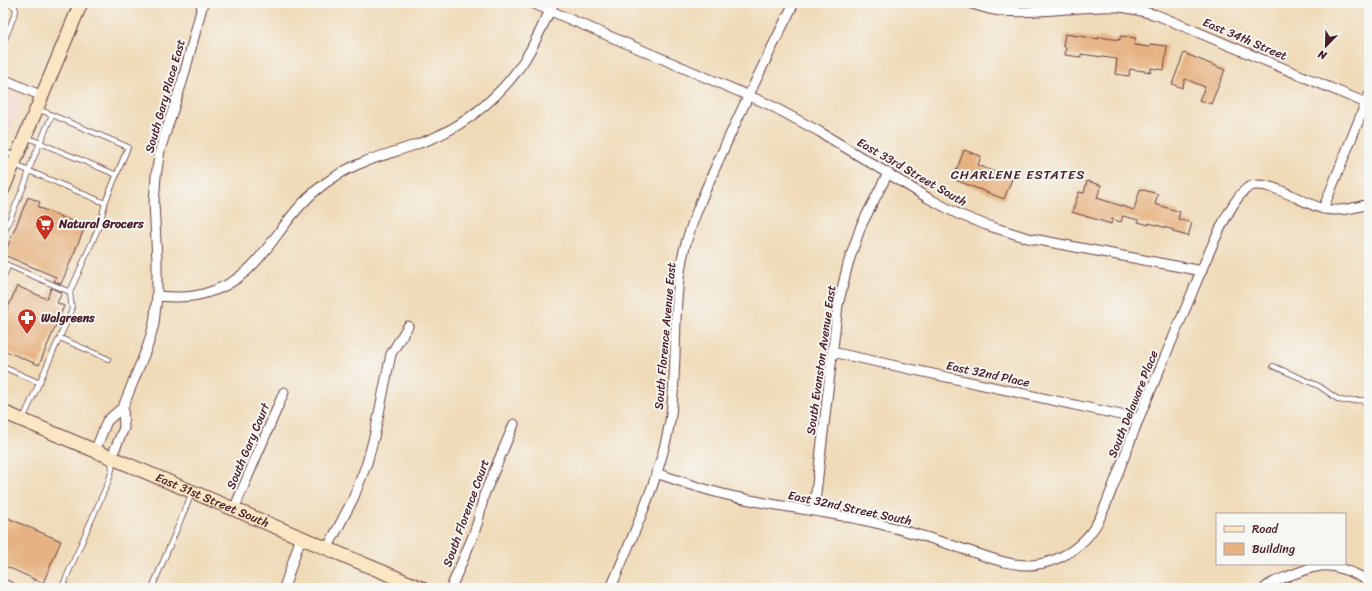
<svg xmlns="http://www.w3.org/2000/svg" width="1372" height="591" viewBox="0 0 1372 591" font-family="Sriracha,sans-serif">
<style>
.built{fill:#f7d0c9}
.building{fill:#e6b281}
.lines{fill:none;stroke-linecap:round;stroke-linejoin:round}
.service-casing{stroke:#633b40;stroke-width:6}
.minor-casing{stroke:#633b40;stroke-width:11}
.secondary-casing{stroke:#633b40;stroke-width:15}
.path{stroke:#633b40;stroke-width:2;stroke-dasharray:1 3;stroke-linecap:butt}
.service{stroke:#fff;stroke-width:4.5}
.minor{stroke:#fff;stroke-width:9}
.secondary{stroke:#fbe6c4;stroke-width:13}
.labels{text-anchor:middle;stroke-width:4;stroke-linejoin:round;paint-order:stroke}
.street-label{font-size:12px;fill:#4a1f2b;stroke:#f6f6f2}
.poi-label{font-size:12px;font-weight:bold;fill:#4a1f2b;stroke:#f6f6f2;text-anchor:start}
.neighbourhood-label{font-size:13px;letter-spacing:1px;fill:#4a1f2b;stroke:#f6f6f2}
</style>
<rect width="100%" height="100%" fill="#f6f6f2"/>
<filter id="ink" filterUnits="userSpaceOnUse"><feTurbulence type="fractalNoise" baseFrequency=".025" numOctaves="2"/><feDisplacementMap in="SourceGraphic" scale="8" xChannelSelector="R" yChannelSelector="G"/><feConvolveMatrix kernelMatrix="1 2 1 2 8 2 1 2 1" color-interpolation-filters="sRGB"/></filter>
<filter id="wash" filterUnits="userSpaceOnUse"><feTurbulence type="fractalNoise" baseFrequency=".012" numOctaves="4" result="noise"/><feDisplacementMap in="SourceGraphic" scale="16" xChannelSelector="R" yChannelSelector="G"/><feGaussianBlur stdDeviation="0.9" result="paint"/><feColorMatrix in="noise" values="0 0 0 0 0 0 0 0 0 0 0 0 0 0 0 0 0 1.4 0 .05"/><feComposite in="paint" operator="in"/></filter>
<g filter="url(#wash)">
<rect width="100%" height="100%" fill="#f0dbb9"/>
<!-- built -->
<polygon class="built" points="3,93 23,101 3,145"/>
<g id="blocks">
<!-- building -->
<g class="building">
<polygon points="1065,34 1099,39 1099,37 1120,40 1120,36 1136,38 1134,45 1150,47 1151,44 1167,46 1164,70 1151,68 1151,72 1130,69 1129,76 1115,74 1117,59 1081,54 1081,57 1065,55 1066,47 1063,46"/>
<polygon points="1184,53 1225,70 1211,104 1199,100 1205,87 1185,79 1182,88 1172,84"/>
<polygon points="964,150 981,156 978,165 1012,179 1004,199 953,179"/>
<polygon points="1087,181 1101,185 1097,198 1134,210 1140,189 1158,194 1155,204 1180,212 1178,219 1192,223 1188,236 1173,232 1174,230 1149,223 1149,225 1138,222 1139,220 1123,216 1121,222 1112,219 1111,224 1072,212 1079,192 1084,193"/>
<polygon points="28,197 40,202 38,207 85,227 61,284 54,281 56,277 4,255"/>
<polygon points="17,286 47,299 51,288 62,293 57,303 64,306 39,365 3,350 3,320"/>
<polygon points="3,516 61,541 43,583 3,565"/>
</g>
</g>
</g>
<g filter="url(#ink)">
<use href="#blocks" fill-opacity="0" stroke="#633b40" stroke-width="1"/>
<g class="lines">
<!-- service casing -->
<g class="service-casing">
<g id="service">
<polyline points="3,44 16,11 15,7 8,3"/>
<polyline points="38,109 128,147 105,203 100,224 70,292"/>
<polyline points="26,137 117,175"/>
<polyline points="3,151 15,156"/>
<polyline points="15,165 105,203"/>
<polyline points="3,235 26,181 31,164 52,115"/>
<polyline points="3,263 70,292 72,310 23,419"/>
<polyline points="3,279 8,266"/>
<polyline points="60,338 108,359"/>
<polyline points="1273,366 1319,386 1339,400 1346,401 1361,400 1369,402"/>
<polyline points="3,367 40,383"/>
<polyline points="69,588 63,585 109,480 112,469 111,459"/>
<polyline points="152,588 192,493"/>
</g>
</g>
<!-- minor casing -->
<g class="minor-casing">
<g id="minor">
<polyline points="532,3 768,104 820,132 928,198 958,214 986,225 1028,238 1202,271"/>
<path d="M969,3c10,3 21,7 32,8 39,4 78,-6 117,-4 13,1 26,5 39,8l209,88"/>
<polyline points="3,79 42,96"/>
<polyline points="1323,209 1369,95"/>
<path d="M157,296c15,1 31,2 46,-2 52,-13 65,-53 98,-89 10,-11 22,-21 35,-29 26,-17 56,-22 84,-33 45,-15 88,-52 111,-94 8,-15 15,-31 23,-46"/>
<polyline points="832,352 1139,419"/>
<polyline points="95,451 107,421 123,407 148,345 154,324 157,296 157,260 154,203 156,176 160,150 183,79 203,3"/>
<polyline points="111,458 124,428 123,407"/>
<path d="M656,473c29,10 58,20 89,26 47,10 95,14 142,27 27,7 53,15 79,24 20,6 40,15 61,15 19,0 39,-8 53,-21 19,-16 26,-40 35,-63 8,-21 16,-42 24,-63 18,-43 37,-86 55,-130 9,-21 36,-91 55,-101 17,-9 54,16 72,21 16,5 32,0 48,-4"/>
<polyline points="234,509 284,392"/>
<polyline points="814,510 838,305 848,264 861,226 888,173"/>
<polyline points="327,549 353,499 367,463 375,433 391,354 408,326"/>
<polyline points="3,584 12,588"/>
<polyline points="284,588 301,537"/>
<polyline points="451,588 473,536 478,521 484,495 514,424"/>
<path d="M611,588c22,-54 49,-109 59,-167 9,-56 1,-115 14,-171 9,-33 23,-64 37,-95 23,-52 48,-102 73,-152"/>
<path d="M1265,588c7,-7 17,-9 26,-13 9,-3 20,-8 30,-9 16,-2 33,8 48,14"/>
</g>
</g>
<!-- secondary casing -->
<g class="secondary-casing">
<g id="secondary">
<polyline points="3,189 81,3"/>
<path id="s1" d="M3,412l418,176"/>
</g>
</g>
<!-- path -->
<g class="path">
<polyline points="3,571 5,566"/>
<polyline points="30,588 34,579"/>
</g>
<!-- service -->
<use href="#service" class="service"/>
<!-- minor -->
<use href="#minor" class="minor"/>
<!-- secondary -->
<use href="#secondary" class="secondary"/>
</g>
</g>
<!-- icons -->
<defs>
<g id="supermarket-pin" transform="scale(1)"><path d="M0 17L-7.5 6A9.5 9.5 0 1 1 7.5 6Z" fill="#c8321e" stroke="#f6f6f2"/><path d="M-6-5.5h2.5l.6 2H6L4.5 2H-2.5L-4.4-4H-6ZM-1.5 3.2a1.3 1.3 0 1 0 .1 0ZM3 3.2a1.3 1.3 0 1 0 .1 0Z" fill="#fff"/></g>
<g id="pharmacy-pin" transform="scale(1)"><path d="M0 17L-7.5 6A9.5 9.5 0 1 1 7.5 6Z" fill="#c8321e" stroke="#f6f6f2"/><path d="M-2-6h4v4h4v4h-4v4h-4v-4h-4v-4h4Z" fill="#fff"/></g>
</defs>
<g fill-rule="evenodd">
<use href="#supermarket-pin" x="45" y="224"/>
<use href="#pharmacy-pin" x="27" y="318"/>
</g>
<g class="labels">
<!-- street labels -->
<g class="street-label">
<text transform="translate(1245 39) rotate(23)" y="4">East 34th Street</text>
<text transform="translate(165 96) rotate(-74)" y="4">South Gary Place East</text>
<text transform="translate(912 172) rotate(30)" y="4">East 33rd Street South</text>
<text transform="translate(665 336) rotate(-85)" y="4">South Florence Avenue East</text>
<text transform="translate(821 360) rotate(-82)" y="4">South Evanston Avenue East</text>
<text transform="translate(988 374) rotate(12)" y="4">East 32nd Place</text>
<text transform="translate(1133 404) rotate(-68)" y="4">South Delaware Place</text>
<text transform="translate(248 446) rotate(-67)" y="4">South Gary Court</text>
<text dy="4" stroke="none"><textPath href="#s1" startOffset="227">East 31st Street South</textPath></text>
<text transform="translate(850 508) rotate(12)" y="4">East 32nd Street South</text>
<text transform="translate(466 513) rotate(-70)" y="4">South Florence Court</text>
</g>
<!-- poi labels -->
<g class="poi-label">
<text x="59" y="228">Natural Grocers</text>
<text x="41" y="322">Walgreens</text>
</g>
<!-- neighbourhood labels -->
<g class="neighbourhood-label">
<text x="1018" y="179">CHARLENE ESTATES</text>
</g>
</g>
<!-- margin -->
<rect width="1372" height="591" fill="none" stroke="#f6f6f2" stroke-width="16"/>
<!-- legend -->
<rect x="1216" y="513" width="130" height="52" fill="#f6f6f2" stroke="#b1a0a2"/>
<rect x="1224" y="526" width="20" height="6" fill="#fbe6c4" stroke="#b1a0a2"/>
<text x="1252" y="533" font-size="12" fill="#4a1f2b">Road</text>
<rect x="1224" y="543" width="20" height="12" fill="#e6b281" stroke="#b1a0a2"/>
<text x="1252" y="553" font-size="12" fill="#4a1f2b">Building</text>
<!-- north arrow -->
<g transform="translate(1326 46) rotate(203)" stroke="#f6f6f2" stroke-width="3" paint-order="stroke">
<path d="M0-3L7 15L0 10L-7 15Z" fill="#4a1f2b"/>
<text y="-6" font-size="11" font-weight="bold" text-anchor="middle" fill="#4a1f2b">N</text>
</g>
</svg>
